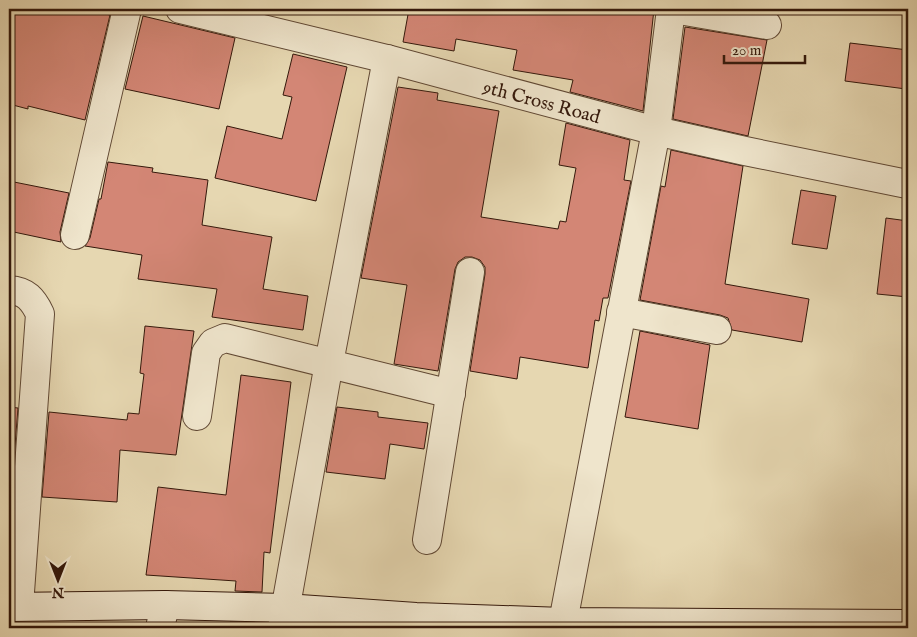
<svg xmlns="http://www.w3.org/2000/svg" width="917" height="637" viewBox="0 0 917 637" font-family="'IM FELL English',serif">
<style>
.building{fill:#d38675;stroke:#34180b}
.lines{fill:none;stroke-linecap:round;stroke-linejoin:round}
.street-casing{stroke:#604834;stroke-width:30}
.secondary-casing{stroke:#34180b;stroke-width:30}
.street{stroke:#efe5cc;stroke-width:28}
.secondary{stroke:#efe5cc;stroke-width:28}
.labels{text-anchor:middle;stroke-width:4;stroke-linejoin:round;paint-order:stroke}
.street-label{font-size:19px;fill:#34180b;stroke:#efe5cc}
</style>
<rect width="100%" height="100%" fill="#e6d7b1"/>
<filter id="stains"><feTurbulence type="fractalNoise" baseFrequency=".004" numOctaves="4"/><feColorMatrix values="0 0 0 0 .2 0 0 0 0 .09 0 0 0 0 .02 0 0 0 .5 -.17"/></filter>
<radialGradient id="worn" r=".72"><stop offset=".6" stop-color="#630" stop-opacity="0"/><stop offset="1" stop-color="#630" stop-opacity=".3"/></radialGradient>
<!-- building -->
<g class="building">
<polygon points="9,9 81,9 110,15 85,120 28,106 28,109 9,104"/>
<polygon points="409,9 654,9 643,111 570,92 573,80 513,70 517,50 456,39 454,51 403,42"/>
<polygon points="143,16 235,38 219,109 125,89"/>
<polygon points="685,27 767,40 748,136 673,119"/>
<polygon points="850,43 908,50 906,89 845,81"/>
<polygon points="293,54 347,67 316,201 215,178 227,126 282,139 292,97 283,95"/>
<polygon points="398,87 438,93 437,100 499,111 481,217 558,229 560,221 566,222 576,168 559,165 566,123 630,140 624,180 631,181 608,298 603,298 599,321 595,320 588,368 520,357 517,379 470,371 485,274 485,267 480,260 472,257 465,257 458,262 455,269 438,371 394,364 407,285 361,278"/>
<polygon points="671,150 743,166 725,284 809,299 802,342 732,330 728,318 720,315 640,300 661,186 665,187"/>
<polygon points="108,162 153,168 152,172 208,180 202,225 272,237 263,289 308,296 303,330 212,317 217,289 138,279 142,255 85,246 90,238 99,199 101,199"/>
<polygon points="9,181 69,193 60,232 61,242 9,231"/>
<polygon points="801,190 836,196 827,249 792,244"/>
<polygon points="886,218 908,221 908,297 877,294"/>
<polygon points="145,326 194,331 176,455 120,450 117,502 42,497 49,412 127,420 128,413 139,414 144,374 140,373"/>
<polygon points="640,331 710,345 698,429 625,417"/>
<polygon points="241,375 291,382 270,553 264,552 262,592 235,591 236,581 146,575 158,487 226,495"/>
<polygon points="9,407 18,408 11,495 9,495"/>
<polygon points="337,407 378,412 378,417 428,423 424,449 390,444 385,479 326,472"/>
<polygon points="230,622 261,623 260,628 229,628"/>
</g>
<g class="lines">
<!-- street casing -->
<g class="street-casing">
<g id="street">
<polyline points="180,9 387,59 656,131 745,151 907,184"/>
<polyline points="673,9 767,25"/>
<polyline points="75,235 127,9"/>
<path d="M9,290c17,1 24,9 31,24l-21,292"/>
<polyline points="621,312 717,330"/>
<polyline points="197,416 206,353 213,343 225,338 451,394"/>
<polyline points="427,540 470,272"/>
<polyline points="563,622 656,131 671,9"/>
<polyline points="160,628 165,605"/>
<polyline points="282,628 329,363 387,59"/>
</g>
</g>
<!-- secondary casing -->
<g class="secondary-casing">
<polyline id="secondary" points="9,607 165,605 285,608 416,617 563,622 908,624"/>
</g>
<!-- street -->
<use href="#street" class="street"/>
<!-- secondary -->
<use href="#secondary" class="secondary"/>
</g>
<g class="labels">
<!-- street labels -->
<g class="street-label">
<text transform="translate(542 101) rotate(15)" y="7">9th Cross Road</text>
</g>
</g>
<!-- margin -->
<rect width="917" height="637" fill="none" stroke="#e6d7b1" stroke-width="30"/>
<rect x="10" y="10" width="897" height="617" fill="none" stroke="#34180b" stroke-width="2.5"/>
<rect x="15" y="15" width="887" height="607" fill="none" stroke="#34180b"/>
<!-- north arrow -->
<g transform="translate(58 580) rotate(180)" stroke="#efe5cc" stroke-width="4" paint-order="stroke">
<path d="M0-4L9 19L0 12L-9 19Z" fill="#34180b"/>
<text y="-8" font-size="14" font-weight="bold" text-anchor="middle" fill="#34180b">N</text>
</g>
<!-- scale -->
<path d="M724 55v8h81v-8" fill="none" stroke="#34180b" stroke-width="2.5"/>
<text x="732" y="55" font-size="15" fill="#34180b" stroke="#efe5cc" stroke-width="4" paint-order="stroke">20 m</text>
<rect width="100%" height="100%" filter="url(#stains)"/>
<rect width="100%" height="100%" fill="url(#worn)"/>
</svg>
